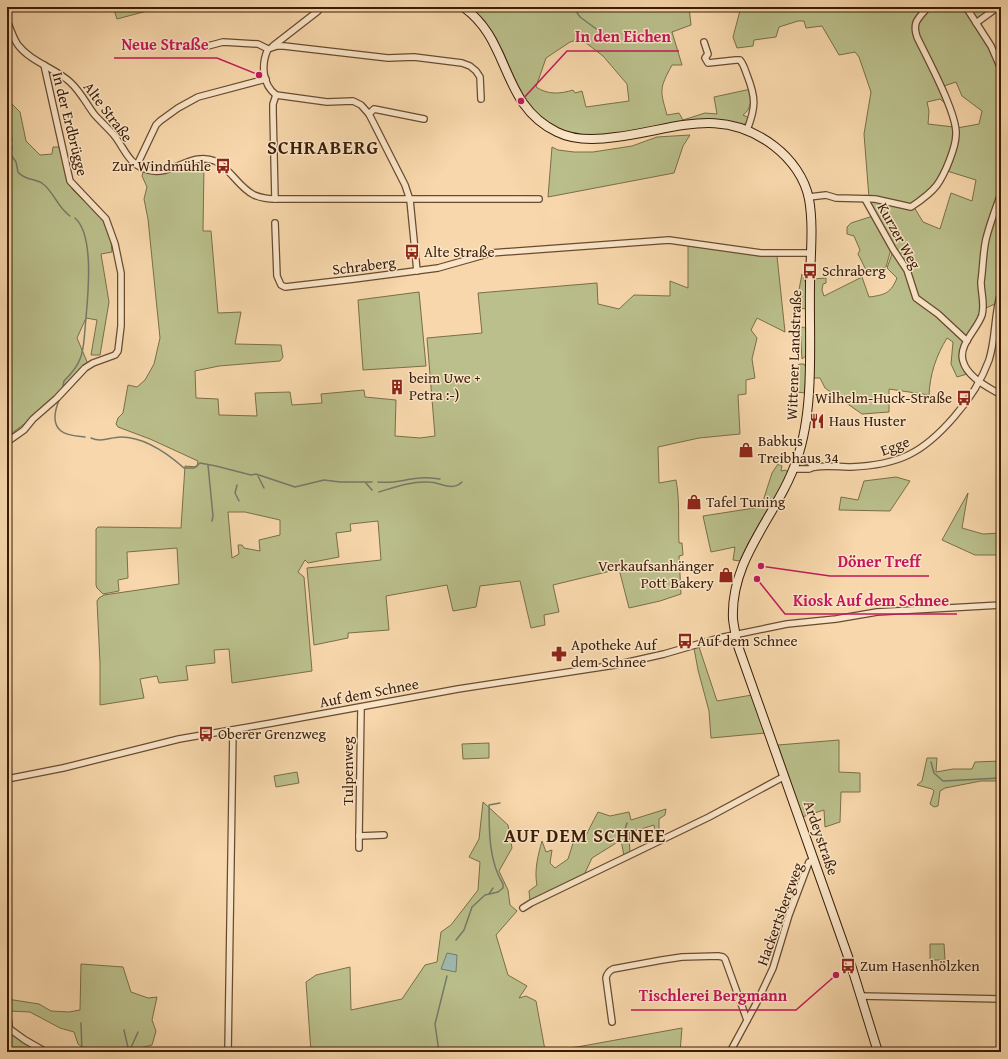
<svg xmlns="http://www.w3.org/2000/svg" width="1008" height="1059" viewBox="0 0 1008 1059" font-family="'Gentium Book Plus',serif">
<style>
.green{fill:#babf8b;stroke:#7a6e48;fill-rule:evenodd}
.water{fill:#9db9ad;stroke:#757a6a}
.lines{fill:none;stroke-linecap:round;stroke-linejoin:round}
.stream{stroke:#757a6a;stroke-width:1.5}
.minor-casing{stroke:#694b2f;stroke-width:8}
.secondary-casing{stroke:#3a1c06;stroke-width:10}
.minor{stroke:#fae5c8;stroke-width:5.5}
.secondary{stroke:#fae5c8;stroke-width:8}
.labels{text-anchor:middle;stroke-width:3;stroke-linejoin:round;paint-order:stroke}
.street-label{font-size:15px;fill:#3a1c06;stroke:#fae5c8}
.poi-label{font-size:15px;fill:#3a1c06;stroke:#fae5c8;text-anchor:start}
.district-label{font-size:19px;font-weight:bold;letter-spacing:1px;fill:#3a1c06;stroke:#fae5c8}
.leader{fill:none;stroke:#c2185b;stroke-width:1.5}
.callout-dot{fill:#c2185b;stroke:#fae5c8;stroke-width:1.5}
.callout-label{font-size:16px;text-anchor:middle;font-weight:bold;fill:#c2185b;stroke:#fae5c8;stroke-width:3;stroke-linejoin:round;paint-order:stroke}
</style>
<rect width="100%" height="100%" fill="#f7d7ab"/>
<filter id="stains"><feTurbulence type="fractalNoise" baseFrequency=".005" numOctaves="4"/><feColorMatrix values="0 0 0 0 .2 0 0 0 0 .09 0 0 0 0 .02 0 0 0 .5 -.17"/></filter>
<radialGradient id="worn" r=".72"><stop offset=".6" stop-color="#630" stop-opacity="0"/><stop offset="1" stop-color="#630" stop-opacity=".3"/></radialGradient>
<!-- green -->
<g class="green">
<polygon points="113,7 162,7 117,19"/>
<path d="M468,7h221l2,18 -19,7 10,33h-10c-13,24 -12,25 -5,50l12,-2 4,7 22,-7 12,1 -3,-17 37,-8c1,8 0,21 -8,26l6,3 -2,4 -4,3c-19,-4 -37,-7 -57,-4 -53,6 -108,35 -152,-10 -18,-19 -23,-46 -35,-67 -4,-9 -11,-19 -17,-26 -4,-4 -9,-7 -14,-11zM581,39l22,17 24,28 2,17 -43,6 -4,-16 -7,2 -2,-3c-13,4 -25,5 -37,-3l10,-29 24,-16z"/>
<path d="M741,7h256l-11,9 -9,12 11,19 13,28v209l-6,20 -9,4 -4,-1c-1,5 -2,11 -5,15 -9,17 -28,32 -10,52l-10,3 -6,-13 2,-22 -6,-4c-11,18 -17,36 -18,57l-40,-6v23l-27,2 -37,-26 -5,-10h-8l1,-99 13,-1v5l-3,1 -1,6 2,6 38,-19 7,20c16,-2 22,-4 28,-19l-10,-10 6,-17 13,19 7,25 6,8v-3l-3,-6 -8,-26 -14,-20 -26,-48 40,9 6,-2 9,15 17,7 11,-36 21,8 4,-21 -29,-9c4,-14 11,-29 10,-43l22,-4 3,-13 -20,-15 -6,-14 -18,6 9,17 -7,-6 -13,3 2,9 -1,13 26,3c3,15 -9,47 -19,58 -6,7 -16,16 -24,20l-42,-7 -5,-64 7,-42 -12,-35 -4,-5 -16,3 -17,-29 -16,2 -2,-7h-6l-19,6 -3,10 -22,3 -1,6 -16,2 -4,-11z"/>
<polygon points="7,99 20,112 26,141 40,155 52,154 53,147 59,147 68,182 73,190 100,216 105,223 111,241 112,252 101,254 109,302 100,355 91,355 97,320 86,318 77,338 88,364 55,397 36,415 7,437 7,306 12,284 8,292 7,292"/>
<polygon points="690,135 683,146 674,173 548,197 552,147 558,150 574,152 593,152 632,146 657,137"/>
<path d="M202,161l2,1 -1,69h8l7,82 23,-1 -6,32 46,1 2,12 -3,4 -61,5 -24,5 1,27 22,1 1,16 38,1 -2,-23 35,-1 2,13 30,-2 -1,-9 43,-4 1,7 31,3 -1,36 25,2 15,-2 -8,-98 55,-5 -4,-40 119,-10 1,21 21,5 15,-14 36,1v-15l18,7v-42l72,9 17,1 8,76 -28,-14 -6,12 6,8 -5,21 3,19 -9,2v14l-8,1 2,39 -41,4 -41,9 1,36 17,-3c4,20 2,42 3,63h3l1,12 -4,1 2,38 -21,7 -31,7 -10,-39 -66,16 6,27 -15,3 1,10 -14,3 -11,-47 -40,5 -4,21 -23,4 -6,-26 -61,11 3,34 -41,3v5l-34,7 -7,-77 74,-8 -3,-39 -28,3 1,7 -15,2 3,24 -31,6 -3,-3 -7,12 6,5 8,94 -80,12 -3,-34 -15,1 1,13 -29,3 2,14 -29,3 -2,-7 -17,3 4,19 -44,7v-42l-3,-62 2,-3 5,-3 75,-11 -2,-36 -50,4 1,26 -10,2 1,11 -16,3 -6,-6 -1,-3v-56l2,-2 83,1 4,-62 12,1 1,-6 -48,-22 -32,-12 -2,-3 2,-6 5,-5 5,-28 9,2 8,-7 9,-16 6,-26 -12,-119 -4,-20 3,-12 -5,-11 2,-7c6,1 12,4 18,4 14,0 27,-9 40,-12zM228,512h17l35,8v15l-21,5 1,11 -16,-3 -2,-3h-4l1,9 -7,4z"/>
<polygon points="873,216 891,249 886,267 868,274 858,254 860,250 854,236 847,234 847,227 851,223"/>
<polygon points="802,274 808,288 807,309 798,308 797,300"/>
<polygon points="419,292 426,366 363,370 358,300"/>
<polygon points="803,327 807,329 807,355 802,359 800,328"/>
<polygon points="800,364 804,364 806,367 805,393 797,392 798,365"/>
<polygon points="778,464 782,466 781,471 786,470 788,473 749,542 740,561 733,560 735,547 711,552 703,516 761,507 772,473"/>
<polygon points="896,477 910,481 890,511 839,510 841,497 858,500 864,481"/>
<polygon points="968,493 962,528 983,534 1001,533 1001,555 975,555 942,540"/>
<polygon points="699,647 717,701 752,695 766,733 711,738 709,711 698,670 694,648"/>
<polygon points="839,740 839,772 860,773 860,792 841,792 840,822 825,827 824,810 802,817 778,745"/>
<polygon points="489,743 489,758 463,759 462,744"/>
<polygon points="927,758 937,758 936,772 953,769 972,769 975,762 1001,761 1001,781 981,781 945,788 940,791 938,806 934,807 930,804 934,791 932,789 917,785 922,781"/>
<polygon points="297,772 299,783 276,787 274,776"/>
<polygon points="483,802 508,825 512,848 499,871 508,890 510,905 517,911 496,935 508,975 527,986 519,998 526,996 536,1001 545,1050 577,1047 682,1028 680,1052 311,1052 306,982 316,975 350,967 351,1010 402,999 425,965 437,962 441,932 451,925 478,890 480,862 469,857 479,839"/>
<path d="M666,809l-1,6 -6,4v18h-3l-2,-12 -25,8 1,21 -6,2 -3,-16 -29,18 -8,17 -54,26 -1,-10 8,-6c-3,-14 1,-30 5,-44l4,11 6,-2 -2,13 5,5 13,-9 6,-19 12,-5 12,-23 12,4 19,-4 2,8z"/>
<polygon points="930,944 944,944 945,960 930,960"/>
<polygon points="81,964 123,967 131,992 148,998 157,997 152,1020 156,1031 152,1045 140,1048 140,1052 86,1052 85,1049 78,1044 74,1032 60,1028 30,1012 8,1011 12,1020 13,1030 7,1025 7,999 39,1004 51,1011 69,1012 80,1010"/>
<polygon points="12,1032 44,1052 7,1052 7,1033 11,1035"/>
</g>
<!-- water -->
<polygon class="water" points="447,953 457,955 456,972 441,969"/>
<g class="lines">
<!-- stream -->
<g class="stream">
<polyline points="573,7 580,17 606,36"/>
<polyline points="7,113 12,140"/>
<path d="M7,137l5,10 -1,8 5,7 2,10c7,9 18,6 25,12 11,8 14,23 27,32"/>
<path d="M63,386l1,-5c6,-6 13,-13 16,-22 4,-9 4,-20 5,-30 2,-25 11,-93 -10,-111"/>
<path d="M60,398c-4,9 -9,25 1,33 6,5 16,5 24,6"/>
<path d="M91,438c11,5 19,-1 30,-1 23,0 46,16 63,31h10l6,-5 16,3 35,9 5,-1 39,13 29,-7 16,2h25l7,8"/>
<polyline points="208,465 213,516 212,521"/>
<polyline points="258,476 264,488"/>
<polyline points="366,482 372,482"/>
<path d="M378,482c14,2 28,-3 42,-4 6,-1 13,0 20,1"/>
<polyline points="237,485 235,493 239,501"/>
<path d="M379,492c16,-5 33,-11 50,-10 11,0 23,10 33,0"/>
<polyline points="931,762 934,773 943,781 1001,778"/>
<polyline points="625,829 627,823"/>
<polyline points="489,894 493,888"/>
<path d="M456,940l8,-10 8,-23 13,-12 13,-3 5,-4v-4c-14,-22 -14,-53 -14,-79l11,-2"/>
<polyline points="81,1023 82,1052"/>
<polyline points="124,1030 129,1052"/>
<polyline points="129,1052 138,1032"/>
<polyline points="439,1052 435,1024 447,976"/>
</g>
<!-- minor casing -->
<g class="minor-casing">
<g id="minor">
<polyline points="966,7 991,46 1001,69"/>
<polyline points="7,10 8,7"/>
<path d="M7,20c3,8 6,18 11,25 13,17 37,23 52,37 10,9 16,21 24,32 6,7 13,13 19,20 12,14 14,30 35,36 24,7 43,-19 67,-9 16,8 23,26 39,34 7,3 14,4 21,4h264"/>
<polyline points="976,23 998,7"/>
<path d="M704,42l4,12 -3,4 3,5 28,-3h4c4,5 5,10 7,15 9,23 9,32 0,55"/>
<polyline points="273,46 318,11 320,7"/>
<polyline points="204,47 223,42 258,44 268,49"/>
<path d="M268,49c-7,15 -6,35 8,46l51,7 26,-1 8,4 8,9 36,71 5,15 7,71"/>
<polyline points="268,49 277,46 284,46 388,58 414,57 462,63 470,66 476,71 480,77 481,99"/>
<polyline points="369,114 374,109 424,119"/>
<polyline points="137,165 156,125 160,121 178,108 198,97 266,79"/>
<path d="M1001,193c-5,15 -11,30 -15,46 -3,13 -3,29 -5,43 0,11 4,21 1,33 -5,15 -24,30 -19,46 4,16 25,26 38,34"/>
<path d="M809,197l17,-2 10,3 39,1 36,8c9,-6 20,-14 26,-22 8,-11 19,-38 19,-51 1,-21 -29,-76 -39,-97 -5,-15 1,-18 11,-30"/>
<polyline points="275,199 273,112 273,104 276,95"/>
<polyline points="865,199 893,249 907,270 916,298 938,314 967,341"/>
<polyline points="275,223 277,276 281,285 285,287 354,279 438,268 491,253 669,240 761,253 810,253"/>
<polyline points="7,442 24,430 33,419 57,398 85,368 93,363 115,355 118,351 121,326 121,273 115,244 106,219 70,181 44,65"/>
<polyline points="798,458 809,462 815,467"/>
<path d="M794,469c5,0 10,0 15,0 2,-1 4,-2 6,-2 11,-2 25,0 36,0 48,-2 72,-14 103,-50 15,-17 27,-35 35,-57 7,-22 5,-46 12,-68"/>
<polyline points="361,708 359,836 384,835"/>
<polyline points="7,779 63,768 179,739 272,723 458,689 615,665 664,654 719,638 787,624 836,619 877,612 1001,605"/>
<polyline points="359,848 359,836"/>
<polyline points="523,908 531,903 709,817 785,776"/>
<polyline points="861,996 1001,999"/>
<path d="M612,1022l-6,-44c1,-5 3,-7 7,-9l49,-9 20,-3 36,-1 5,1 2,2 22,61"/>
<polyline points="7,1027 25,1040 46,1052"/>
<polyline points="228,1052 233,730"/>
<polyline points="730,1052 757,1002 773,968 789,915 809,862 814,860"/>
</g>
</g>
<!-- secondary casing -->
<g class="secondary-casing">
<path id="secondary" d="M463,7c48,33 37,98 94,125 18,9 40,8 59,5 58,-7 105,-32 158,9 17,13 31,32 35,53 5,28 1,58 1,87 -1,54 5,122 -13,173 -18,55 -67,98 -64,160 1,9 3,18 5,27l113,319 27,87"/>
</g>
<!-- minor -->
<use href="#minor" class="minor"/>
<!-- secondary -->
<use href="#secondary" class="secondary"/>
</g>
<!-- icons -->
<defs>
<g id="bus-bare" transform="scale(1.2)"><path d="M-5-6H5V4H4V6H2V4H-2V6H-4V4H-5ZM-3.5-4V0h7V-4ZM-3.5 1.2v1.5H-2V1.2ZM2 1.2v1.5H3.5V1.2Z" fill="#8f2418" stroke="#fae5c8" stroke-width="2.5" paint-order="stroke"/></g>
<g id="building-bare" transform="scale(1.2)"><path d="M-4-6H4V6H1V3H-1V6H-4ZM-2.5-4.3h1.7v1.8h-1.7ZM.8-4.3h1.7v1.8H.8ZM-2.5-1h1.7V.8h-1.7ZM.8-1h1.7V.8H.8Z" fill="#8f2418" stroke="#fae5c8" stroke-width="2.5" paint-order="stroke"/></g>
<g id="restaurant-bare" transform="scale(1.2)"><path d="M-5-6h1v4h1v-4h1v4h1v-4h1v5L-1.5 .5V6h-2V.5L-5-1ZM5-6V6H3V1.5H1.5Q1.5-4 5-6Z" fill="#8f2418" stroke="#fae5c8" stroke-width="2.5" paint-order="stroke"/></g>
<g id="shop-bare" transform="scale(1.2)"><path d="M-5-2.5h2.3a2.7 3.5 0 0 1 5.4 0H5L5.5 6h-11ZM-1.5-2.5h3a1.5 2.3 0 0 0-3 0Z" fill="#8f2418" stroke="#fae5c8" stroke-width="2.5" paint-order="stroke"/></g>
<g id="pharmacy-bare" transform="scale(1.2)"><path d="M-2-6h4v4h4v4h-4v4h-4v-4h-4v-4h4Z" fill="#8f2418" stroke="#fae5c8" stroke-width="2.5" paint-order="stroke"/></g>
</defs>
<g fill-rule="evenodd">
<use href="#bus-bare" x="223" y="166"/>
<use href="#bus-bare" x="412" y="252"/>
<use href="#bus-bare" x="810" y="271"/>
<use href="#building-bare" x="397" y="387"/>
<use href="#bus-bare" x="964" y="398"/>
<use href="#restaurant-bare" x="817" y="421"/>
<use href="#shop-bare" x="746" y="450"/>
<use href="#shop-bare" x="694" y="502"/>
<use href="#shop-bare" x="726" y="575"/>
<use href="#bus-bare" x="685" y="641"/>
<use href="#pharmacy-bare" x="559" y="654"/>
<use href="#bus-bare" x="206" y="734"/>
<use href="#bus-bare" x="848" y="966"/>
</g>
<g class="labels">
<!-- street labels -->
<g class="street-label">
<text transform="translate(108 112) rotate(53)" y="5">Alte Straße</text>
<text transform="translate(70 124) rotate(76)" y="5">In der Erdbrügge</text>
<text transform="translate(899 236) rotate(61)" y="5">Kurzer Weg</text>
<text transform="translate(364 266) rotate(-7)" y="5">Schraberg</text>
<text transform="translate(794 355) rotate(-88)" y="5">Wittener Landstraße</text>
<text transform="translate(895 446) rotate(-20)" y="5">Egge</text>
<text transform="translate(369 693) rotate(-11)" y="5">Auf dem Schnee</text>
<text transform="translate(348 771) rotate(-90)" y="5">Tulpenweg</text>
<text transform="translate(821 838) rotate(71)" y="5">Ardeystraße</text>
<text transform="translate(780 914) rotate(-70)" y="5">Hackertsbergweg</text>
</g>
<!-- poi labels -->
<g class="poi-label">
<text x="211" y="171" text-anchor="end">Zur Windmühle</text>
<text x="424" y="257">Alte Straße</text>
<text x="822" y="276">Schraberg</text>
<text x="409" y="383">beim Uwe +<tspan x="409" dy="17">Petra :-)</tspan></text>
<text x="952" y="403" text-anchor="end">Wilhelm-Huck-Straße</text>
<text x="829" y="426">Haus Huster</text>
<text x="758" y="446">Babkus<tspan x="758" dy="17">Treibhaus 34</tspan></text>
<text x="706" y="507">Tafel Tuning</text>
<text x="714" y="571" text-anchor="end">Verkaufsanhänger<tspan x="714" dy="17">Pott Bakery</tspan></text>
<text x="697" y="646">Auf dem Schnee</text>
<text x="571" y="650">Apotheke Auf<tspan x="571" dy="17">dem Schnee</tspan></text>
<text x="218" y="739">Oberer Grenzweg</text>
<text x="860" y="971">Zum Hasenhölzken</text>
</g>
<!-- district labels -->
<g class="district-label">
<text x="323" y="154">SCHRABERG</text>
<text x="585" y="842">AUF DEM SCHNEE</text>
</g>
</g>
<!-- callouts -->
<path class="leader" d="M521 101L567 51H679M259 75L217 58H114M761 566L830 576H929M757 579L785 614H957M836 975L796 1010H631"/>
<g class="callout-dot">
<circle cx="521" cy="101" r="4"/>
<circle cx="259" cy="75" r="4"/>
<circle cx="761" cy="566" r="4"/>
<circle cx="757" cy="579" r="4"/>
<circle cx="836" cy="975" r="4"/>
</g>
<g class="callout-label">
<text x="623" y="42">In den Eichen</text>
<text x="165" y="50">Neue Straße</text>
<text x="879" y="567">Döner Treff</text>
<text x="871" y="606">Kiosk Auf dem Schnee</text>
<text x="713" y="1001">Tischlerei Bergmann</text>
</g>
<!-- margin -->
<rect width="1008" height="1059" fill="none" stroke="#f7d7ab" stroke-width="24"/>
<rect x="8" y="8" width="992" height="1043" fill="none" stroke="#3a1c06" stroke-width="2"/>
<rect x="12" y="12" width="984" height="1035" fill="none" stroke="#3a1c06"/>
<rect width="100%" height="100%" filter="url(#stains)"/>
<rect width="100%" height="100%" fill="url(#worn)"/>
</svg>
